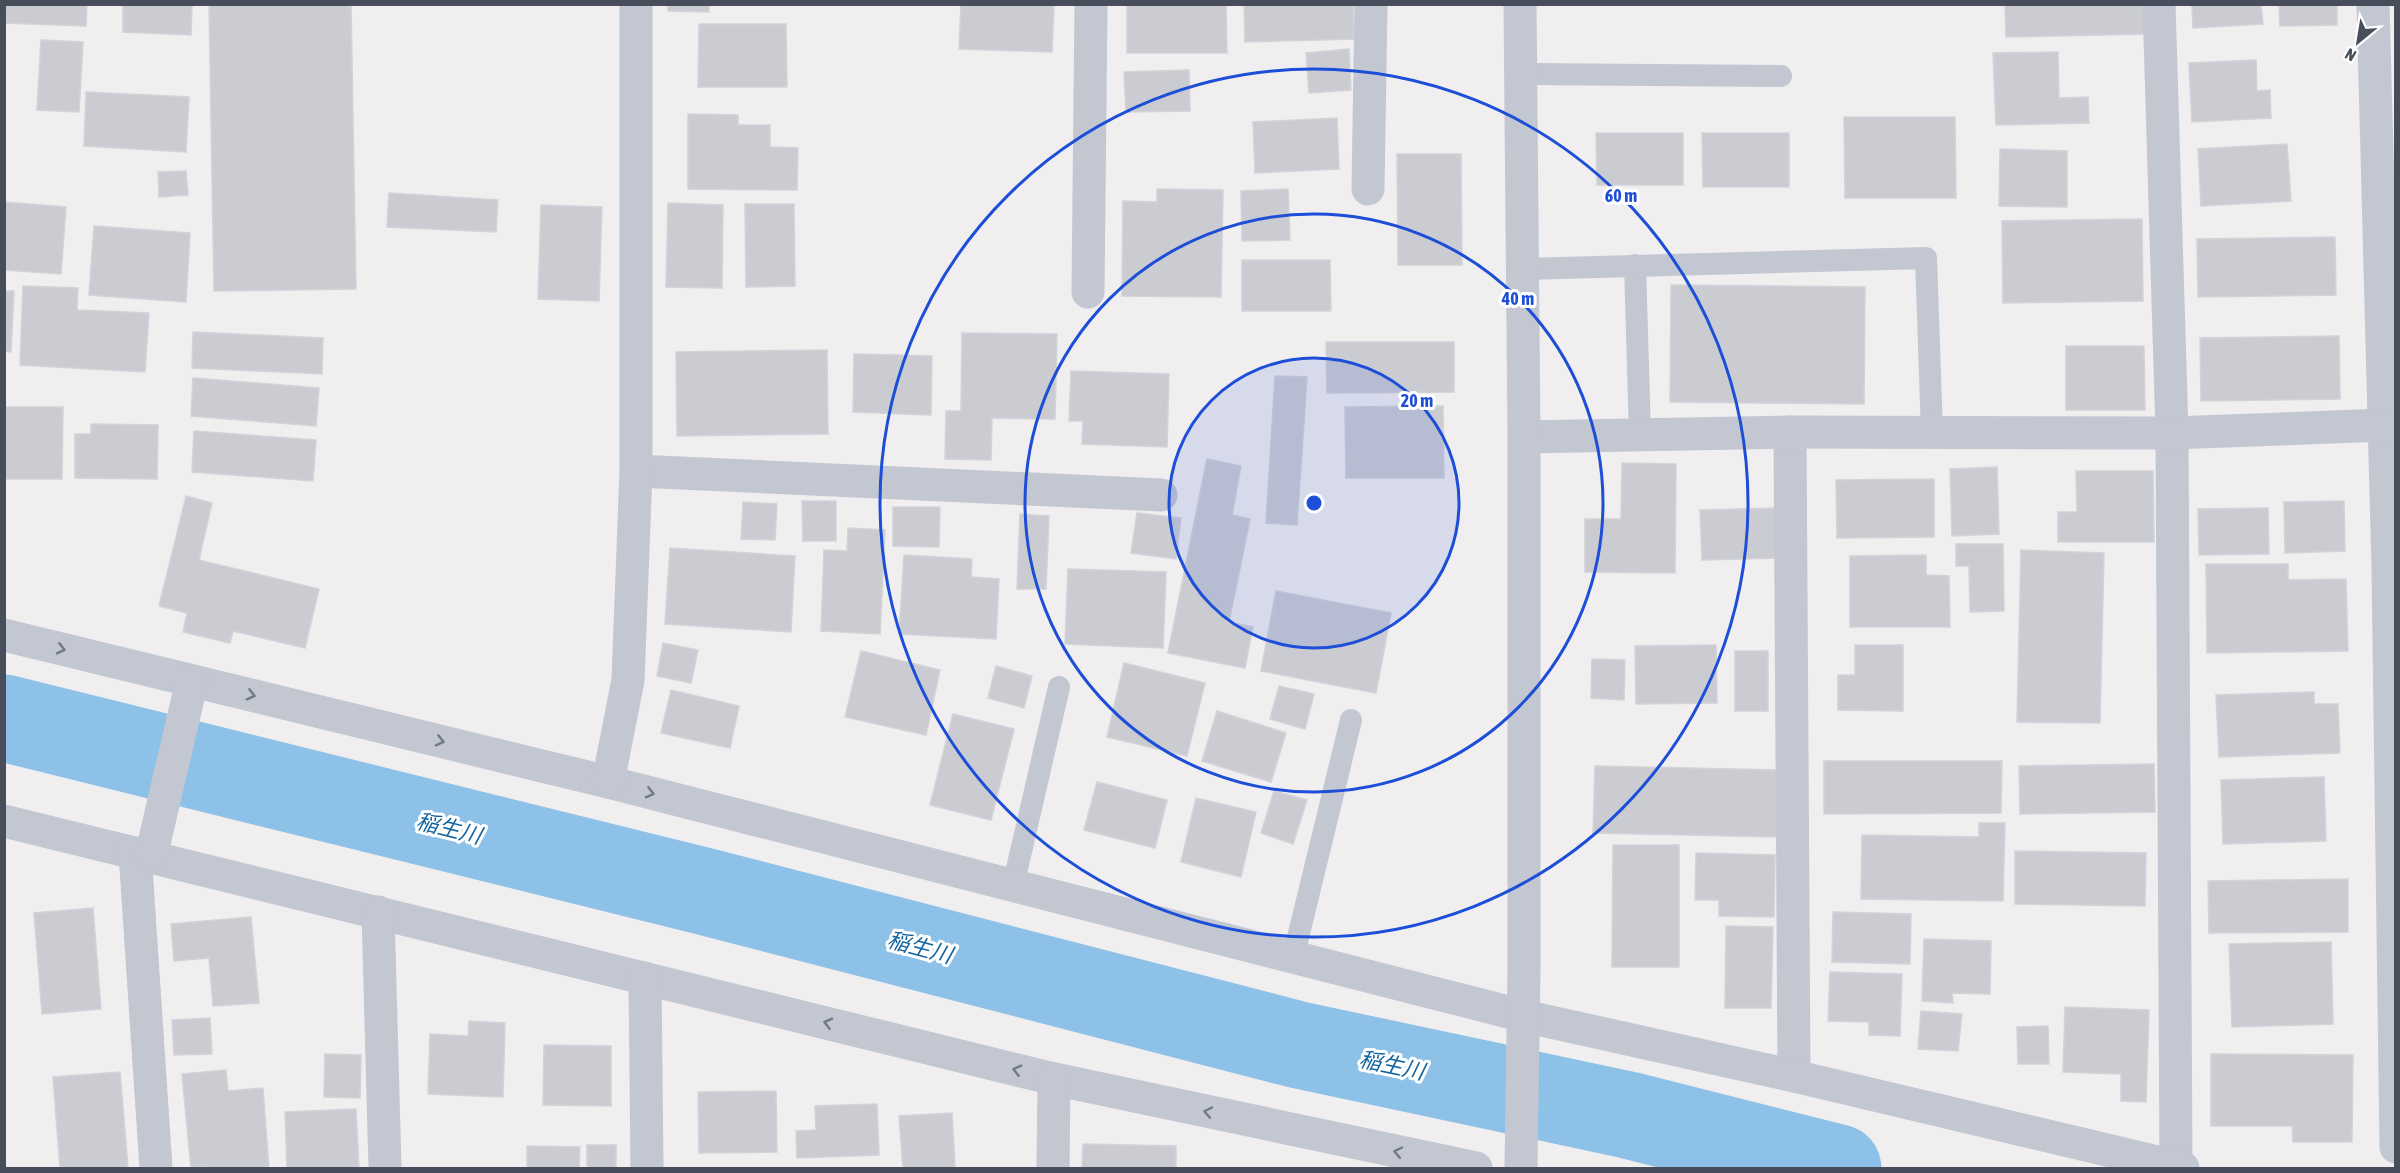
<svg xmlns="http://www.w3.org/2000/svg" width="2400" height="1173" viewBox="0 0 2400 1173" font-family="'Asap Condensed','Noto Sans JP',sans-serif">
<style>
.lines{fill:none;stroke-linecap:round;stroke-linejoin:round}
.river{stroke:#8dc1e7;stroke-width:87}
.building{fill:#cbccd2;stroke:#d2d2d9;stroke-width:1.5}
.service{stroke:#c2c7d2;stroke-width:22}
.minor{stroke:#c2c7d2;stroke-width:33}
.tertiary{stroke:#c2c7d2;stroke-width:33}
.oneway{stroke:#727884}
.ring{fill:none;stroke:#1d4ed8;stroke-width:3}
.labels{text-anchor:middle;stroke-width:6;stroke-linejoin:round;paint-order:stroke}
.water-label{font-size:22px;font-style:italic;fill:#1365a1;stroke:#fff}
.centre{fill:#1d4ed8;stroke:#fff;stroke-width:3}
.ring-label{font-size:18px;text-anchor:middle;font-weight:bold;fill:#1d4ed8;stroke:#fff;stroke-width:6;stroke-linejoin:round;paint-order:stroke}
</style>
<rect width="100%" height="100%" fill="#f0eeee"/>
<g class="lines">
<!-- river -->
<polyline class="river" points="4,718 707,892 1299,1045 1628,1115 1838,1168"/>
</g>
<!-- building -->
<g class="building">
<polygon points="4,4 87,4 86,26 4,23"/>
<polygon points="123,4 192,4 191,35 123,32"/>
<polygon points="209,4 351,4 356,289 214,291"/>
<polygon points="668,4 709,4 709,12 668,11"/>
<polygon points="961,4 1054,4 1052,52 959,49"/>
<polygon points="1127,4 1226,4 1227,53 1127,53"/>
<polygon points="1244,4 1353,4 1354,39 1245,42"/>
<polygon points="2005,4 2144,4 2145,34 2006,37"/>
<polygon points="2192,4 2261,4 2263,24 2193,28"/>
<polygon points="2279,4 2337,4 2337,25 2280,26"/>
<polygon points="699,24 786,24 787,87 698,87"/>
<polygon points="41,40 83,42 79,112 37,110"/>
<polygon points="1349,49 1351,90 1309,93 1306,53"/>
<polygon points="2058,52 2059,98 2088,97 2089,123 1996,125 1993,53"/>
<polygon points="2256,60 2257,91 2270,90 2271,118 2192,122 2189,63"/>
<polygon points="1189,70 1190,111 1126,112 1124,72"/>
<polygon points="86,92 189,97 186,152 84,146"/>
<polygon points="688,114 738,115 738,125 770,125 770,147 798,148 797,190 688,189"/>
<polygon points="1844,117 1955,117 1956,198 1845,198"/>
<polygon points="1337,118 1339,169 1255,173 1253,122"/>
<polygon points="1596,133 1683,133 1683,185 1597,185"/>
<polygon points="1702,133 1789,133 1789,187 1703,187"/>
<polygon points="2287,144 2291,201 2201,206 2198,149"/>
<polygon points="2000,149 2067,151 2067,207 1999,206"/>
<polygon points="1397,154 1461,154 1462,265 1398,265"/>
<polygon points="186,171 188,195 159,197 158,172"/>
<polygon points="1157,189 1223,190 1221,297 1122,296 1123,201 1157,202"/>
<polygon points="1288,189 1290,240 1242,241 1241,191"/>
<polygon points="389,193 498,200 496,232 387,227"/>
<polygon points="4,202 66,207 61,274 4,270"/>
<polygon points="668,203 723,205 722,288 666,287"/>
<polygon points="745,204 794,204 795,286 746,287"/>
<polygon points="541,205 602,207 599,301 538,299"/>
<polygon points="2142,219 2143,301 2003,303 2002,221"/>
<polygon points="94,226 190,233 186,302 89,295"/>
<polygon points="2335,237 2336,295 2198,297 2197,239"/>
<polygon points="1242,260 1330,260 1331,311 1242,311"/>
<polygon points="1671,285 1865,287 1864,404 1670,402"/>
<polygon points="23,286 78,288 77,310 149,313 145,372 20,365"/>
<polygon points="4,291 14,291 11,352 4,351"/>
<polygon points="193,332 323,338 322,374 192,368"/>
<polygon points="962,333 1057,334 1055,419 992,418 991,460 945,459 946,411 961,411"/>
<polygon points="2339,336 2340,399 2201,401 2200,338"/>
<polygon points="1326,342 1454,342 1454,392 1327,393"/>
<polygon points="2066,346 2144,346 2145,410 2066,410"/>
<polygon points="827,350 828,434 677,436 676,352"/>
<polygon points="854,354 932,356 931,415 853,412"/>
<polygon points="1071,371 1169,374 1167,447 1082,444 1083,421 1069,421"/>
<polygon points="1275,376 1307,377 1297,525 1266,523"/>
<polygon points="193,378 319,388 316,426 191,416"/>
<polygon points="1443,406 1444,478 1346,478 1345,407"/>
<polygon points="4,407 63,407 62,479 4,479"/>
<polygon points="91,424 158,425 157,479 75,478 75,434 91,434"/>
<polygon points="194,431 316,440 313,481 192,472"/>
<polygon points="1207,459 1241,466 1232,515 1250,519 1229,622 1253,627 1245,668 1168,653"/>
<polygon points="1622,463 1676,464 1675,573 1585,572 1585,519 1621,519"/>
<polygon points="1997,467 1999,534 1952,536 1950,469"/>
<polygon points="2076,471 2153,471 2154,542 2058,542 2058,512 2077,512"/>
<polygon points="1934,479 1934,537 1837,538 1836,480"/>
<polygon points="186,496 212,503 199,560 319,589 305,648 233,631 230,643 183,632 187,613 159,606"/>
<polygon points="802,501 836,501 836,541 803,541"/>
<polygon points="2344,501 2345,551 2285,553 2284,502"/>
<polygon points="743,502 777,504 775,540 741,539"/>
<polygon points="893,507 940,507 939,547 893,546"/>
<polygon points="1778,508 1780,558 1702,560 1700,510"/>
<polygon points="2268,508 2269,554 2199,555 2198,509"/>
<polygon points="1137,513 1181,518 1176,559 1131,553"/>
<polygon points="1020,514 1049,516 1046,589 1017,589"/>
<polygon points="848,528 885,530 880,634 821,631 824,550 847,551"/>
<polygon points="1956,544 2003,544 2004,611 1970,612 1969,566 1956,566"/>
<polygon points="670,548 795,556 791,632 665,624"/>
<polygon points="2021,550 2104,553 2100,723 2017,722"/>
<polygon points="904,555 972,559 971,577 999,579 996,639 899,634"/>
<polygon points="1926,555 1926,575 1949,576 1950,627 1850,627 1850,556"/>
<polygon points="2206,564 2288,564 2288,580 2346,579 2348,651 2207,653"/>
<polygon points="1068,569 1166,572 1163,648 1065,644"/>
<polygon points="1276,591 1391,613 1376,693 1261,671"/>
<polygon points="663,643 698,650 691,683 657,676"/>
<polygon points="1716,645 1717,703 1636,704 1635,646"/>
<polygon points="1855,645 1903,645 1903,711 1838,710 1838,675 1855,675"/>
<polygon points="861,651 940,670 926,735 845,717"/>
<rect x="1735" y="651" width="33" height="60"/>
<polygon points="1592,659 1625,660 1624,700 1591,698"/>
<polygon points="1124,663 1205,683 1187,756 1107,737"/>
<polygon points="996,666 1032,676 1024,708 988,698"/>
<polygon points="1279,686 1314,694 1305,729 1270,719"/>
<polygon points="671,690 739,706 730,748 661,733"/>
<polygon points="2314,692 2314,704 2338,704 2340,753 2219,757 2216,695"/>
<polygon points="1217,711 1286,733 1271,782 1202,761"/>
<polygon points="953,714 1014,729 991,820 930,805"/>
<polygon points="1824,761 2002,761 2001,813 1824,814"/>
<polygon points="2154,764 2155,812 2020,814 2019,766"/>
<polygon points="1595,766 1779,770 1778,837 1593,833"/>
<polygon points="2324,777 2326,841 2223,844 2221,780"/>
<polygon points="1097,782 1167,800 1155,848 1084,830"/>
<polygon points="1274,791 1307,800 1293,844 1261,833"/>
<polygon points="1196,798 1256,812 1241,877 1181,862"/>
<polygon points="1979,823 2005,823 2003,901 1861,899 1862,835 1979,837"/>
<polygon points="1613,845 1679,845 1679,967 1612,967"/>
<polygon points="2015,851 2146,853 2145,906 2015,904"/>
<polygon points="1696,853 1775,855 1774,917 1719,916 1719,900 1695,900"/>
<polygon points="2348,879 2348,932 2209,933 2208,881"/>
<polygon points="93,908 101,1009 42,1014 34,913"/>
<polygon points="1833,912 1911,914 1910,964 1832,962"/>
<polygon points="251,917 259,1003 213,1006 209,958 174,961 171,924"/>
<polygon points="1726,926 1773,927 1771,1008 1725,1008"/>
<polygon points="1924,939 1991,941 1990,994 1952,993 1953,1003 1922,1001"/>
<polygon points="2331,942 2333,1024 2232,1027 2229,944"/>
<polygon points="1830,972 1902,974 1900,1036 1869,1035 1869,1022 1828,1021"/>
<polygon points="2065,1007 2149,1010 2146,1102 2121,1101 2121,1074 2063,1072"/>
<polygon points="1921,1011 1962,1014 1958,1051 1918,1049"/>
<polygon points="210,1018 212,1054 174,1055 172,1020"/>
<polygon points="469,1021 505,1023 503,1097 428,1094 430,1034 468,1036"/>
<polygon points="2048,1026 2049,1064 2018,1064 2017,1027"/>
<polygon points="544,1045 611,1046 611,1106 543,1105"/>
<polygon points="325,1054 361,1055 360,1098 324,1097"/>
<polygon points="2211,1054 2353,1055 2352,1142 2293,1142 2292,1126 2211,1126"/>
<polygon points="226,1070 228,1091 263,1088 269,1168 206,1168 206,1166 191,1168 182,1074"/>
<polygon points="120,1072 128,1168 60,1168 53,1077"/>
<polygon points="776,1091 777,1152 699,1153 698,1092"/>
<polygon points="877,1104 879,1155 797,1158 796,1131 816,1130 815,1106"/>
<polygon points="356,1109 359,1168 287,1168 285,1112"/>
<polygon points="952,1113 955,1168 903,1168 899,1116"/>
<polygon points="1083,1144 1176,1146 1176,1168 1082,1168"/>
<rect x="587" y="1145" width="29" height="23"/>
<polygon points="527,1146 580,1147 579,1168 527,1168"/>
</g>
<g class="lines">
<!-- service -->
<g class="service">
<polyline points="1521,74 1781,76"/>
<polyline points="1635,265 1640,435"/>
<polyline points="1523,269 1926,258 1932,433"/>
<polyline points="1013,886 1059,687"/>
<polyline points="1293,958 1351,720"/>
</g>
<!-- minor -->
<g class="minor">
<polyline points="2159,4 2172,433 2176,1167"/>
<polyline points="2373,4 2388,568 2396,1147"/>
<polyline points="1368,189 1371,4"/>
<polyline points="1088,292 1091,4"/>
<polyline points="1790,432 1794,1076"/>
<polyline points="1524,437 1790,432 2172,433 2385,425"/>
<polyline points="636,471 1161,495"/>
<polyline points="4,635 608,782 1524,1016 1794,1076 2183,1168"/>
<polyline points="608,782 628,680 636,471 636,4"/>
<polyline points="4,821 1054,1079 1476,1168"/>
<polyline points="135,853 156,1168"/>
<polyline points="151,856 192,681"/>
<polyline points="378,912 385,1168"/>
<polyline points="645,978 647,1168"/>
<polyline points="1053,1168 1054,1079"/>
</g>
<!-- tertiary -->
<polyline class="tertiary" points="1520,4 1524,437 1524,967 1521,1168"/>
</g>
<!-- one-way arrows -->
<defs><path id="oneway-chevron" d="M-2-3.5L2.5 0L-2 3.5" fill="none" stroke-width="1.6" stroke-linecap="round" stroke-linejoin="round" transform="scale(1.5)"/></defs>
<g class="oneway">
<use href="#oneway-chevron" transform="translate(61 649) rotate(14)"/>
<use href="#oneway-chevron" transform="translate(251 695) rotate(14)"/>
<use href="#oneway-chevron" transform="translate(440 741) rotate(14)"/>
<use href="#oneway-chevron" transform="translate(650 793) rotate(14)"/>
<use href="#oneway-chevron" transform="translate(828 1023) rotate(-166)"/>
<use href="#oneway-chevron" transform="translate(1017 1070) rotate(-166)"/>
<use href="#oneway-chevron" transform="translate(1208 1112) rotate(-168)"/>
<use href="#oneway-chevron" transform="translate(1398 1152) rotate(-168)"/>
</g>
<!-- distance rings -->
<circle cx="1314" cy="503" r="145" fill="#1d4ed8" fill-opacity=".12"/>
<g class="ring">
<circle cx="1314" cy="503" r="145"/>
<circle cx="1314" cy="503" r="289"/>
<circle cx="1314" cy="503" r="434"/>
</g>
<g class="labels">
<!-- water labels -->
<g class="water-label">
<text transform="translate(449 828) rotate(14)" y="8">稲生川</text>
<text transform="translate(920 947) rotate(15)" y="8">稲生川</text>
<text transform="translate(1392 1065) rotate(12)" y="8">稲生川</text>
</g>
</g>
<circle cx="1314" cy="503" r="9" class="centre"/>
<g class="ring-label">
<text x="1621" y="202">60 m</text>
<text x="1518" y="305">40 m</text>
<text x="1417" y="407">20 m</text>
</g>
<!-- border -->
<rect width="2400" height="1173" fill="none" stroke="#474d5a" stroke-width="12"/>
<!-- north arrow -->
<g transform="translate(2358 42) rotate(210)" stroke="#ffffff" stroke-width="4.5" paint-order="stroke">
<path d="M0-4.5L10 22L0 15L-10 22Z" fill="#474d5a"/>
<text y="-9" font-size="16" font-weight="bold" text-anchor="middle" fill="#474d5a">N</text>
</g>
</svg>
